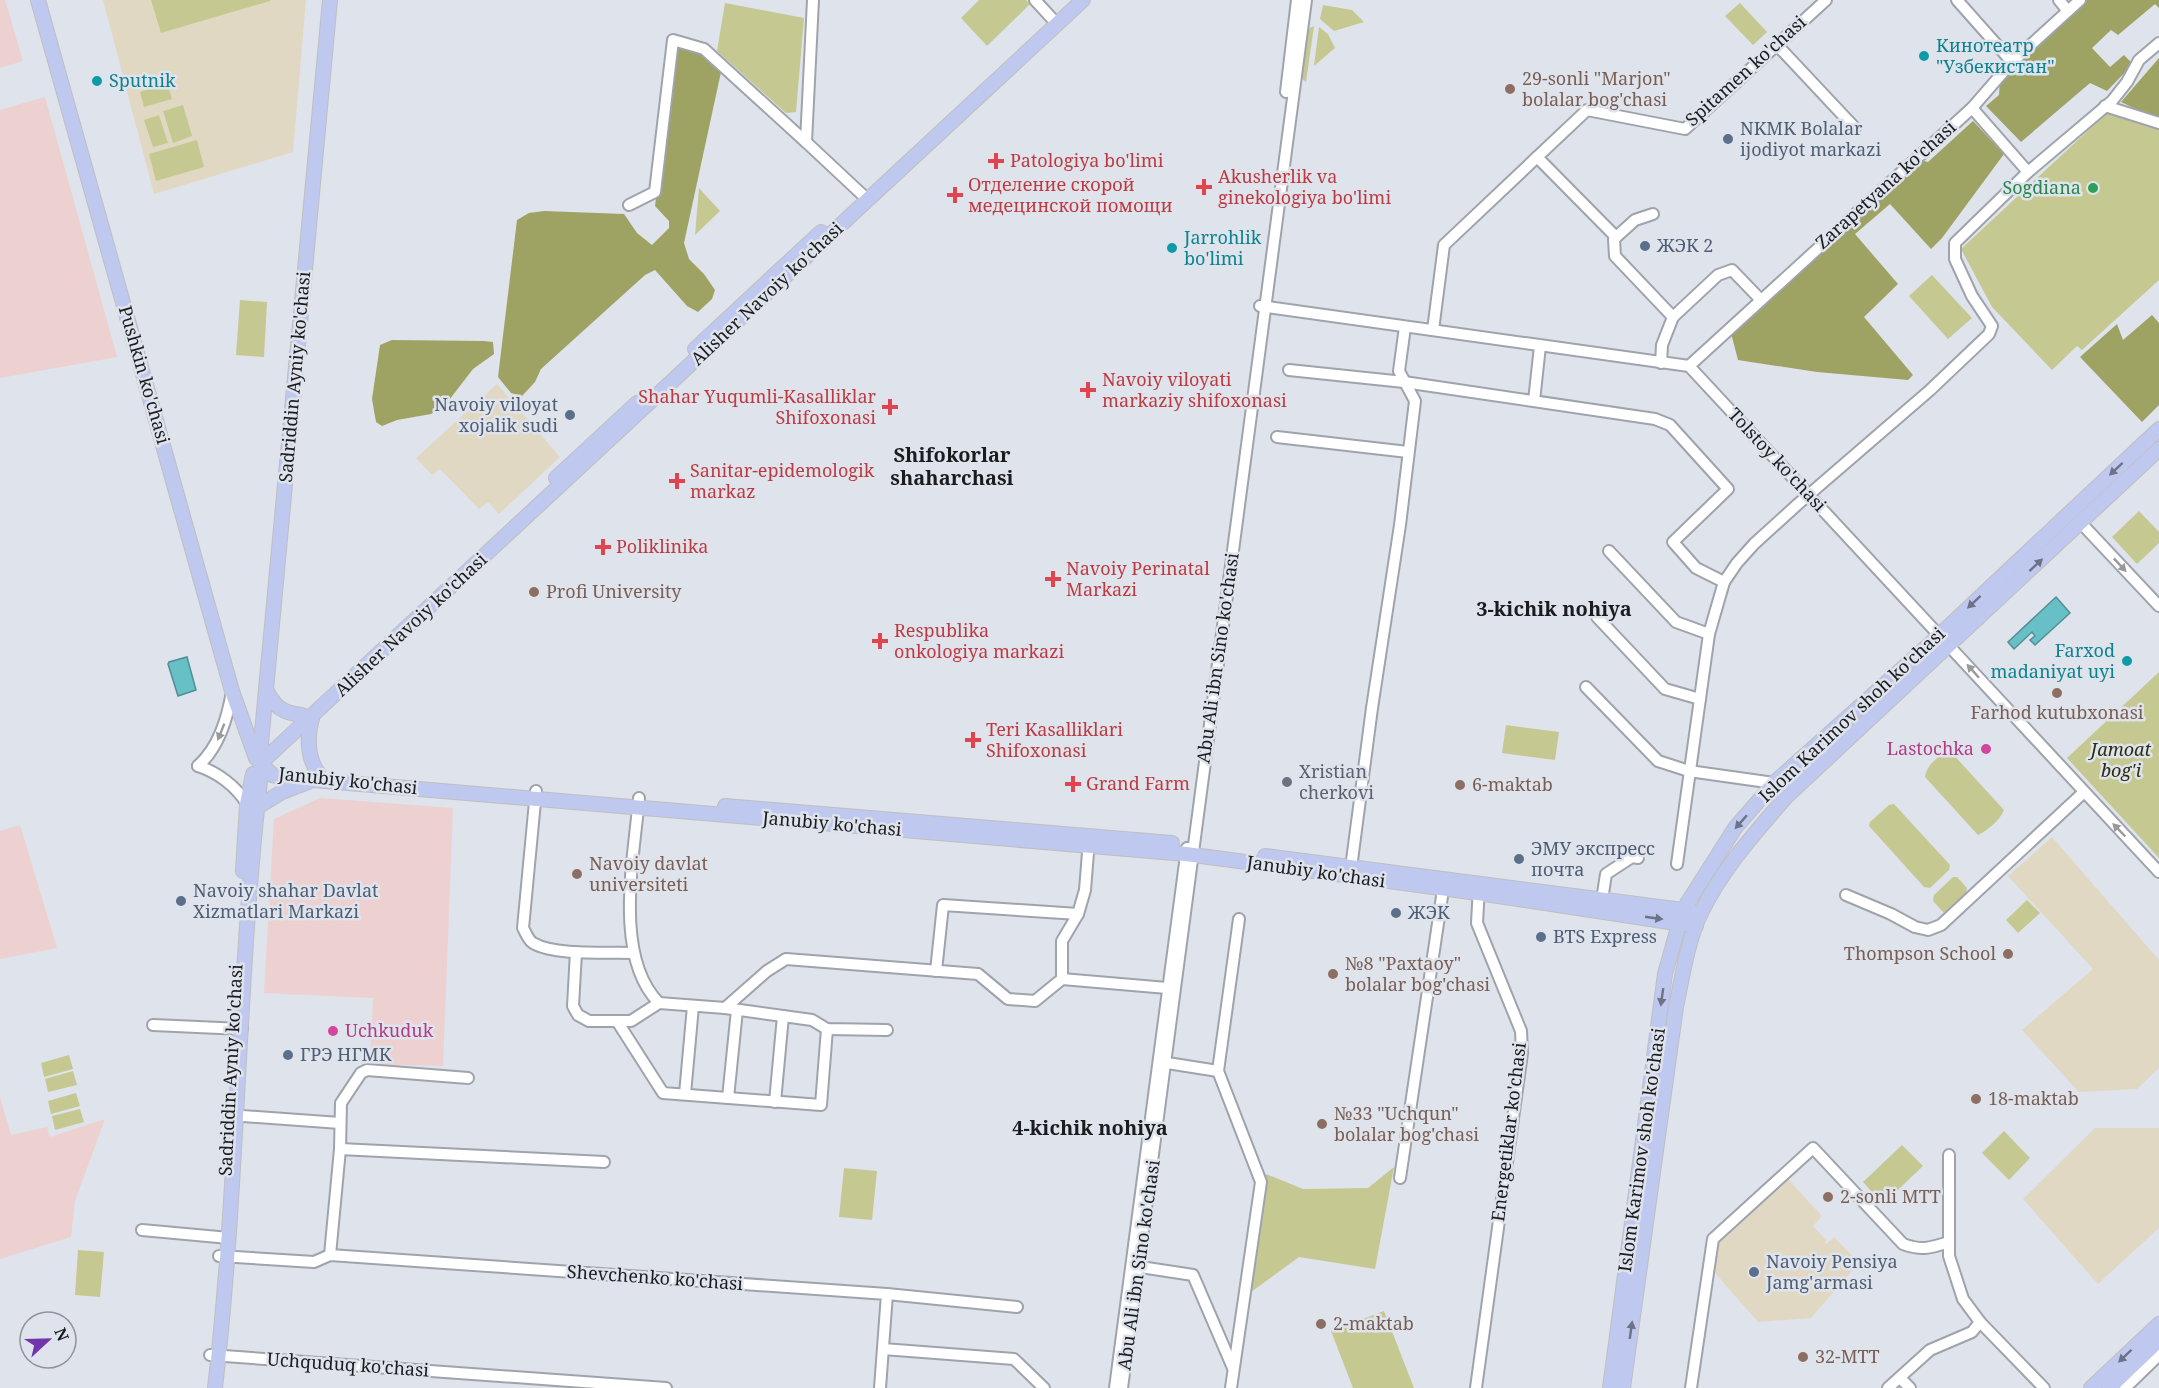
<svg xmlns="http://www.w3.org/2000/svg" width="2159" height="1388" viewBox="0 0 2159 1388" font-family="'Noto Serif',serif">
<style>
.commercial{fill:#e1d8c3}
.industrial{fill:#ecd1d0}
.green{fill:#c5c991}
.forest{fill:#9ea263}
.water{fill:#68c0c7;stroke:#518f95;stroke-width:1.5}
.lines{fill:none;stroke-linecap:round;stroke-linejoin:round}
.minor-casing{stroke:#9fa3ab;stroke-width:14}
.major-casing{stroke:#bfbfc0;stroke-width:16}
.minor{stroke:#fff;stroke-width:10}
.major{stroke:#bfc8ef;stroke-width:14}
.oneway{fill:#6d7287}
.oneway2{fill:#98999a}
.culture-dot{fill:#0f9aa8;stroke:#dfe3eb;stroke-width:2}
.education-dot{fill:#8d6e63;stroke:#dfe3eb;stroke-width:2}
.service-dot{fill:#5c6f8a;stroke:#dfe3eb;stroke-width:2}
.health-dot{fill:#e0444e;stroke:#dfe3eb;stroke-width:2}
.leisure-dot{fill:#2e9e5b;stroke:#dfe3eb;stroke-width:2}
.hotel-dot{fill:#d1479c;stroke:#dfe3eb;stroke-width:2}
.worship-dot{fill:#6b7280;stroke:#dfe3eb;stroke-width:2}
.labels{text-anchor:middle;stroke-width:5;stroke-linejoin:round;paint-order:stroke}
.culture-label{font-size:18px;fill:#0d838f;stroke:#dfe3eb;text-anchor:start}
.street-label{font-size:18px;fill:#1b1c1f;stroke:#dfe3eb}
.education-label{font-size:18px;fill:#785e54;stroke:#dfe3eb;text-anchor:start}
.service-label{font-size:18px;fill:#4e5e75;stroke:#dfe3eb;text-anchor:start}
.health-label{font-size:18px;fill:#be3a42;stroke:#dfe3eb;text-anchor:start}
.leisure-label{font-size:18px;fill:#27864d;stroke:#dfe3eb;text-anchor:end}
.hotel-label{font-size:18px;fill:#b23c85;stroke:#dfe3eb;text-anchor:end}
.park-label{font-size:18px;font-style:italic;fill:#2c2d10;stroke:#dfe3eb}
.worship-label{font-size:18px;fill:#5b616d;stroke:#dfe3eb;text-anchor:start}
.neighbourhood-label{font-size:20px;font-weight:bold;fill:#1b1c1f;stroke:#dfe3eb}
</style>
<rect width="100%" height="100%" fill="#dfe3eb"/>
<!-- commercial -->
<g class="commercial">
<polygon points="103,0 306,0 293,152 154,194"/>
<polygon points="497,384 560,457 499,514 488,502 479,509 440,469 432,475 416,458"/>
<polygon points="2052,837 2159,960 2159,1068 2137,1089 2079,1092 2022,1030 2093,969 2008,876"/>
<polygon points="2095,1128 2159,1128 2159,1228 2098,1284 2023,1199"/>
<polygon points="1786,1177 1822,1216 1813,1226 1826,1240 1825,1242 1827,1244 1834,1237 1859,1263 1811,1318 1758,1322 1716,1274 1713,1265 1719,1239"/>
</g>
<!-- industrial -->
<g class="industrial">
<polygon points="0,0 5,0 23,61 0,68"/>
<polygon points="45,97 117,357 0,378 0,110"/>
<polygon points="320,798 453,808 443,1066 370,1064 373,998 264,993 274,819"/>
<polygon points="20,825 57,948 0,959 0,831"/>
<polygon points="0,1097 11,1135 47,1127 50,1137 105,1119 75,1201 71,1237 0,1259"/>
</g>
<!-- green -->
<g class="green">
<polygon points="151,0 270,0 270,1 161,33"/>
<polygon points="979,0 1026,0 1030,4 987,46 961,18"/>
<polygon points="725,3 804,18 796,112 786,113 717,51"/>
<polygon points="1740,3 1767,32 1753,45 1725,16"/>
<polygon points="1323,5 1352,10 1364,22 1334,31 1320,19"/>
<polygon points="1314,26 1306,82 1301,78 1308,29"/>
<polygon points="1319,27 1328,34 1335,48 1314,66"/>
<polygon points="167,83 172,99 144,107 140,92"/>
<polygon points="183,105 192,136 173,143 163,111"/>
<polygon points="2110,110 2159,127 2159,280 2082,350 2077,346 2052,370 1992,307 1961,249"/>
<polygon points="159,115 168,143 153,147 144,120"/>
<polygon points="197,140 204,167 156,181 149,154"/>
<polygon points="699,188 720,211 695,235"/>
<polygon points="1932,275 1972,318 1948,339 1909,296"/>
<polygon points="240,300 267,302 264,357 236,355"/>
<polygon points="2139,511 2159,532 2159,543 2137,564 2112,537"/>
<polygon points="2159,672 2159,858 2067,758"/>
<polygon points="1506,725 1559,732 1555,760 1502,753"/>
<path d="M1950,751l54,59c-4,10 -16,20 -26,25l-53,-58c1,-11 14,-23 25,-26z"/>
<polygon points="1894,804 1950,865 1949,870 1930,888 1924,887 1869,826 1870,822 1889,805"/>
<polygon points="1953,877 1957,877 1967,888 1966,893 1944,913 1933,901 1934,895"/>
<polygon points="2027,900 2040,913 2018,933 2006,920"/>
<polygon points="69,1055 73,1069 44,1077 41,1063"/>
<polygon points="73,1071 77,1085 48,1092 45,1079"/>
<polygon points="76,1093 80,1106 51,1114 48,1101"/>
<polygon points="80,1109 84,1122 55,1130 52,1116"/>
<polygon points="2004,1131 2030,1158 2009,1180 1982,1153"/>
<polygon points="1902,1145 1923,1166 1883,1204 1863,1182"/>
<polygon points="1394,1167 1375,1269 1299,1257 1251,1292 1266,1174 1303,1189 1368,1188"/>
<polygon points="844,1168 877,1171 872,1220 839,1217"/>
<polygon points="78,1250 104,1252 100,1297 75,1295"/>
<polygon points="1384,1311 1414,1388 1353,1388 1331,1331"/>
</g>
<!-- forest -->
<g class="forest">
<polygon points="2087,0 2159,0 2159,8 2155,4 2118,35 2111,30 2092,48 2110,67 2124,55 2133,64 2107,91 2090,83 2021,142 1986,106 1999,95 2000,80"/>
<polygon points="677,45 702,53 721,72 684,243 689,259 704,274 715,290 712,299 698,312 687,306 655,270 645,275 541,369 535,382 522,396 511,393 498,377 517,220 529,213 544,211 624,214 637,233 652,245 669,228 669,221 655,206 675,50"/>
<polygon points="2159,58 2159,120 2121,102"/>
<polygon points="1973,121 2004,154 1942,238 1931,249 1890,204 1855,234 1898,284 1864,317 1913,375 1908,380 1817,372 1738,360 1731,333 1917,159 1928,162"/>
<polygon points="2152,315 2159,323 2159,405 2142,422 2080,357 2117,324 2123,340"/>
<polygon points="392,340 484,341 493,342 494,354 473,369 446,404 431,414 397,420 382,426 376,422 372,399 380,345"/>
</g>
<!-- water -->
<g class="water">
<polygon points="2056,597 2070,613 2035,645 2030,640 2035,636 2032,632 2014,649 2008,642"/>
<polygon points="187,657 196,690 178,696 168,664 169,662"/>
</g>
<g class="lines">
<!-- minor casing -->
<g class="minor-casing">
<g id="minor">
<polyline points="813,0 806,142 868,200"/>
<polyline points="1035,0 1057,24"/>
<polyline points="1957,0 2012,62"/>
<polyline points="2059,0 2068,11"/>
<polyline points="1777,45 1855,128"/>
<polyline points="1286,92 1297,0"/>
<polyline points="2105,106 2159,123"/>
<polyline points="1537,157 1616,237"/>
<polyline points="2028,172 2112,101 2127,82 2139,60 2159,43"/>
<polyline points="629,205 655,192 673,40 704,49 806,142"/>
<polyline points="1653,214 1635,220 1614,239 1615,256 1673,317"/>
<polyline points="1260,306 1689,366 2159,872"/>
<polyline points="1433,330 1444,245 1587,110 1685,129 1826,0"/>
<polyline points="1661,363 1662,345 1673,317 1718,275 1732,270 1760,299"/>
<polyline points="1689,366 1972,108 2012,62 2080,0"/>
<polyline points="1289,370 1404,382 1655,419 1670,425 1728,489 1673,542 1696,568 1724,582"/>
<polyline points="1534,401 1540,346"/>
<polyline points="1277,437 1408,452"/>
<polyline points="2081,523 2159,606"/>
<polyline points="1609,551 1676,622 1709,634"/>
<polyline points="1597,617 1665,689 1700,699"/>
<polyline points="1586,687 1658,761 1689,771 1774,783"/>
<path d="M198,766c21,-19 29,-47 34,-74"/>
<path d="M198,766c19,6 38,20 49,38"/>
<path d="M536,791l-13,137c3,5 5,12 10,15 22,13 75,9 100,10"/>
<path d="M639,798c-5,59 -26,159 20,205"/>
<polyline points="1677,864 1709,634 1724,582 1737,563 1754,544 1798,504 1929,391 1989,334 1992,326 1972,296 1955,259 1955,243 2028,172 1972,108"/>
<polyline points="1351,868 1372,708 1400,525 1415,401 1399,371 1405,327"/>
<polyline points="1846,895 1891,914 1915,927 1928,930 1941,925 2083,793"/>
<polyline points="1602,900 1606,874 1632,857 1638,858"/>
<polyline points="576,952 573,1006 578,1015 589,1021 631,1021 659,1003"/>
<polyline points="936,971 943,905 1078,914"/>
<polyline points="1062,979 1062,941 1078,914 1085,890 1089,840"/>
<polyline points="659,1003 725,1008 767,971 786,959 978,974 1008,999 1035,1001 1062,979 1167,988"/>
<polyline points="725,1008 812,1020 827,1029 887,1030"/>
<polyline points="617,1021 663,1093 821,1105 827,1029"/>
<polyline points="153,1025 242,1029"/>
<polyline points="1161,1062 1218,1071 1239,919"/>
<polyline points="1218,1071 1261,1182 1231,1388"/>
<polyline points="685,1094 693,1006"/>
<polyline points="728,1098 737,1010"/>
<polyline points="775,1102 783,1016"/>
<polyline points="229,1115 340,1123"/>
<polyline points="340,1149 341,1103 361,1073 367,1070 468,1078"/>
<polyline points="1949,1155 1949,1256 1963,1299 1980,1322 2044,1388"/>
<polyline points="1400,1178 1444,883"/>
<polyline points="142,1230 229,1238"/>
<polyline points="330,1255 340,1149 604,1162"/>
<polyline points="219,1256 314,1262 330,1255 887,1294 880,1388"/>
<polyline points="1134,1266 1193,1275 1233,1368"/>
<polyline points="887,1294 1017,1307"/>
<polyline points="883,1349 1014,1359 1044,1388"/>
<polyline points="210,1355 666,1388"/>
<polyline points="1900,1378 1910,1388"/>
<polyline points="1115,1388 1187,848"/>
<polyline points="1122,1388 1306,0"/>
<polyline points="1476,1388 1522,1053 1521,1031 1477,923 1479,887"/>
<path d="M1691,1388l22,-149 100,-91 90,96c19,7 27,4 46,-2"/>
<polyline points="1888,1388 1930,1350 1972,1332 1980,1322"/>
<polyline points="2125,1388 2159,1355"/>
</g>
</g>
<!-- major casing -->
<g class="major-casing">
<g id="major">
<polyline points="38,0 232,691 256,758 272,775 289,778 1186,854 1478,893 1696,926"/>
<polyline points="695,349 821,232"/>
<polyline points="556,478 637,403"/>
<path d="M266,689c8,18 17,24 36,26"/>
<path d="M313,715c-6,20 -7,40 5,58"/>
<polyline points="260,754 330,0"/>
<polyline points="725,806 1172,843"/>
<polyline points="256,808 282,792 308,782"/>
<polyline points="1265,856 1683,910 1700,914"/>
<polyline points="243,871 247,804 253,774"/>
<path d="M215,1388c24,-207 22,-417 47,-624l3,-5 818,-759"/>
<polyline points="1610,1388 1665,974 1683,910 1735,828 1774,783 1931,643 2159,429"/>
<path d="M1623,1388l53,-381c6,-29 12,-68 25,-94 21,-44 54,-80 85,-116l373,-348"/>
<polyline points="2091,1388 2159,1324"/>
<polyline points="2109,1388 2159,1340"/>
</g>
</g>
<!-- minor -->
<use href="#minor" class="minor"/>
<!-- major -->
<use href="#major" class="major"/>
</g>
<!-- one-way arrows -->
<defs><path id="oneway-solid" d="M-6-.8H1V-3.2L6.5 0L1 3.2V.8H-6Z" transform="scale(1.5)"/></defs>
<g class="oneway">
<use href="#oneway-solid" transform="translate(2116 469) rotate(137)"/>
<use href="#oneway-solid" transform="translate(2036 565) rotate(-43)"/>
<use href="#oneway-solid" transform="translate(1974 602) rotate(137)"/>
<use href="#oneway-solid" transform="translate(1741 822) rotate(131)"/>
<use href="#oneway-solid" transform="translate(1654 918) rotate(8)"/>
<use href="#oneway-solid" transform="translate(1662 997) rotate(98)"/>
<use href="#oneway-solid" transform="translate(1631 1330) rotate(-82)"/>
<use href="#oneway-solid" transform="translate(2125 1356) rotate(136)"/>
</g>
<g class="oneway2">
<use href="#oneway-solid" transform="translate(2120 565) rotate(47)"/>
<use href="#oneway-solid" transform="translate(1973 671) rotate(-132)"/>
<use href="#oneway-solid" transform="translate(221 732) rotate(112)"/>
<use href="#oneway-solid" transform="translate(2119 830) rotate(-134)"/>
</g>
<!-- markers -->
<g class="culture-dot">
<circle cx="1924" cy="56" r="6"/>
<circle cx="97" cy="81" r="6"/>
<circle cx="1172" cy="248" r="6"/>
<circle cx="2127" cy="661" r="6"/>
</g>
<g class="education-dot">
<circle cx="1510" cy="89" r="6"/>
<circle cx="534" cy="592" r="6"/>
<circle cx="2057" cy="693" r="6"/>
<circle cx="1460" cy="785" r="6"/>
<circle cx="577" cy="874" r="6"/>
<circle cx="2008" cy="954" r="6"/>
<circle cx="1333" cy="974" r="6"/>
<circle cx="1976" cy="1099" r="6"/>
<circle cx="1322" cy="1124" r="6"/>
<circle cx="1828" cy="1197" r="6"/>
<circle cx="1321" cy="1324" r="6"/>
<circle cx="1803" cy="1357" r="6"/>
</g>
<g class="service-dot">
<circle cx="1728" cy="139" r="6"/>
<circle cx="1645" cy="246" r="6"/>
<circle cx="570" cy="415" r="6"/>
<circle cx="1519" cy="859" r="6"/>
<circle cx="181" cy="901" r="6"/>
<circle cx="1396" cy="913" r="6"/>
<circle cx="1541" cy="937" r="6"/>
<circle cx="288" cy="1055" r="6"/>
<circle cx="1754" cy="1272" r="6"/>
</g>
<g class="health-dot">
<path d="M993 152h6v6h6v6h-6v6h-6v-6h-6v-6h6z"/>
<path d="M1201 178h6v6h6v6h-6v6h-6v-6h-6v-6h6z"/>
<path d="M952 186h6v6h6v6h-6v6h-6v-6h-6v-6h6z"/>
<path d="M1085 381h6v6h6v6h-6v6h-6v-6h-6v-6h6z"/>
<path d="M887 398h6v6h6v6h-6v6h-6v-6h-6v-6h6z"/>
<path d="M674 472h6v6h6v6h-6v6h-6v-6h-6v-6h6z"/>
<path d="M600 538h6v6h6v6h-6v6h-6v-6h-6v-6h6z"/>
<path d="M1050 570h6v6h6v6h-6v6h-6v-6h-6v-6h6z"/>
<path d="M877 632h6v6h6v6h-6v6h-6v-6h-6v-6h6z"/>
<path d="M970 731h6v6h6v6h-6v6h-6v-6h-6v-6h6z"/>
<path d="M1070 775h6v6h6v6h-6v6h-6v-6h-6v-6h6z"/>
</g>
<circle class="leisure-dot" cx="2093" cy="188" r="6"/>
<g class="hotel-dot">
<circle cx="1986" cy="749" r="6"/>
<circle cx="333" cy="1031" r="6"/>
</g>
<circle class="worship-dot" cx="1287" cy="782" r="6"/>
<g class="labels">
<!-- culture labels -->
<g class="culture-label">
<text x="1936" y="52">Кинотеатр<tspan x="1936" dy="21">"Узбекистан"</tspan></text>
<text x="109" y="87">Sputnik</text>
<text x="1184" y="244">Jarrohlik<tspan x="1184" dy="21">bo'limi</tspan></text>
<text x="2115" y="657" text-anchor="end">Farxod<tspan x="2115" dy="21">madaniyat uyi</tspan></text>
</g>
<!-- street labels -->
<g class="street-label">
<text transform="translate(1746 71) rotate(-42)" y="6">Spitamen ko'chasi</text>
<text transform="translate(1886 185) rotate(-42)" y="6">Zarapetyana ko'chasi</text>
<text transform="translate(767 294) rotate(-43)" y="6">Alisher Navoiy ko'chasi</text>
<text transform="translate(144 375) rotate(74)" y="6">Pushkin ko'chasi</text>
<text transform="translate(295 377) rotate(-85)" y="6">Sadriddin Ayniy ko'chasi</text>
<text transform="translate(1777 460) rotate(47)" y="6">Tolstoy ko'chasi</text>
<text transform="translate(411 625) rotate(-43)" y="6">Alisher Navoiy ko'chasi</text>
<text transform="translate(1218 658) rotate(-82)" y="6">Abu Ali ibn Sino ko'chasi</text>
<text transform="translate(1852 715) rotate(-43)" y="6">Islom Karimov shoh ko'chasi</text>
<text transform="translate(348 781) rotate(6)" y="6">Janubiy ko'chasi</text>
<text transform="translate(832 824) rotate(5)" y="6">Janubiy ko'chasi</text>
<text transform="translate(1316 872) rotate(8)" y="6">Janubiy ko'chasi</text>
<text transform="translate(231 1070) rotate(-87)" y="6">Sadriddin Ayniy ko'chasi</text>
<text transform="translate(1509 1132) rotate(-83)" y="6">Energetiklar ko'chasi</text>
<text transform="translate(1642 1150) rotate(-82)" y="6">Islom Karimov shoh ko'chasi</text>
<text transform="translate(1139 1265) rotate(-82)" y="6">Abu Ali ibn Sino ko'chasi</text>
<text transform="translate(655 1278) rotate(4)" y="6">Shevchenko ko'chasi</text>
<text transform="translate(348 1365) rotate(4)" y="6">Uchquduq ko'chasi</text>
</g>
<!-- education labels -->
<g class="education-label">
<text x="1522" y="85">29-sonli "Marjon"<tspan x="1522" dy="21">bolalar bog'chasi</tspan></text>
<text x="546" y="598">Profi University</text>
<text x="2057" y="719" text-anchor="middle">Farhod kutubxonasi</text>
<text x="1472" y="791">6-maktab</text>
<text x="589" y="870">Navoiy davlat<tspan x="589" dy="21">universiteti</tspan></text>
<text x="1996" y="960" text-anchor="end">Thompson School</text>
<text x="1345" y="970">№8 "Paxtaoy"<tspan x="1345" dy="21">bolalar bog'chasi</tspan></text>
<text x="1988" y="1105">18-maktab</text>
<text x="1334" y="1120">№33 "Uchqun"<tspan x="1334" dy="21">bolalar bog'chasi</tspan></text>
<text x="1840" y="1203">2-sonli MTT</text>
<text x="1333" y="1330">2-maktab</text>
<text x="1815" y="1363">32-MTT</text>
</g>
<!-- service labels -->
<g class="service-label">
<text x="1740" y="135">NKMK Bolalar<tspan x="1740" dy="21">ijodiyot markazi</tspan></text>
<text x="1657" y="252">ЖЭК 2</text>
<text x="558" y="411" text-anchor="end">Navoiy viloyat<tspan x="558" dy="21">xojalik sudi</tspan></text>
<text x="1531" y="855">ЭМУ экспресс<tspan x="1531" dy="21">почта</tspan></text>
<text x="193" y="897">Navoiy shahar Davlat<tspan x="193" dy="21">Xizmatlari Markazi</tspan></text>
<text x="1408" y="919">ЖЭК</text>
<text x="1553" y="943">BTS Express</text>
<text x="300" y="1061">ГРЭ НГМК</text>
<text x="1766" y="1268">Navoiy Pensiya<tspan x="1766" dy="21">Jamg'armasi</tspan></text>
</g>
<!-- health labels -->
<g class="health-label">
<text x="1010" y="167">Patologiya bo'limi</text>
<text x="1218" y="183">Akusherlik va<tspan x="1218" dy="21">ginekologiya bo'limi</tspan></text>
<text x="968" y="191">Отделение скорой<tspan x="968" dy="21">медецинской помощи</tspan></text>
<text x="1102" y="386">Navoiy viloyati<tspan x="1102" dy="21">markaziy shifoxonasi</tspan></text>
<text x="876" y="403" text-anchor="end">Shahar Yuqumli-Kasalliklar<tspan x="876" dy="21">Shifoxonasi</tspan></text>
<text x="690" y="477">Sanitar-epidemologik<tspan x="690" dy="21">markaz</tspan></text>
<text x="616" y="553">Poliklinika</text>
<text x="1066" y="575">Navoiy Perinatal<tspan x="1066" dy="21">Markazi</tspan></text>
<text x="894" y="637">Respublika<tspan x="894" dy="21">onkologiya markazi</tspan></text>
<text x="986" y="736">Teri Kasalliklari<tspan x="986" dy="21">Shifoxonasi</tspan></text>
<text x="1086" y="790">Grand Farm</text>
</g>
<!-- leisure labels -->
<g class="leisure-label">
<text x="2081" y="194">Sogdiana</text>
</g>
<!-- hotel labels -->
<g class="hotel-label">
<text x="1974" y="755">Lastochka</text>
<text x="345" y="1037" text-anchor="start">Uchkuduk</text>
</g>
<!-- park labels -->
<g class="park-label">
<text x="2121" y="756">Jamoat<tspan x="2121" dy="21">bog'i</tspan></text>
</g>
<!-- worship labels -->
<g class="worship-label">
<text x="1299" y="778">Xristian<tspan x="1299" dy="21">cherkovi</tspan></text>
</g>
<!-- neighbourhood labels -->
<g class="neighbourhood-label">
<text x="952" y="462">Shifokorlar<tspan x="952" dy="23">shaharchasi</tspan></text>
<text x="1554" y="616">3-kichik nohiya</text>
<text x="1090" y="1135">4-kichik nohiya</text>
</g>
</g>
<!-- north arrow -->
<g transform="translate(48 1340) rotate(68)"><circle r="28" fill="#dfe3eb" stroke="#919399" stroke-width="1.5"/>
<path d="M0-4.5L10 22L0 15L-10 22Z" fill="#7037ad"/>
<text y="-9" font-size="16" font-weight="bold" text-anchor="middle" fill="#1b1c1f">N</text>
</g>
</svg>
